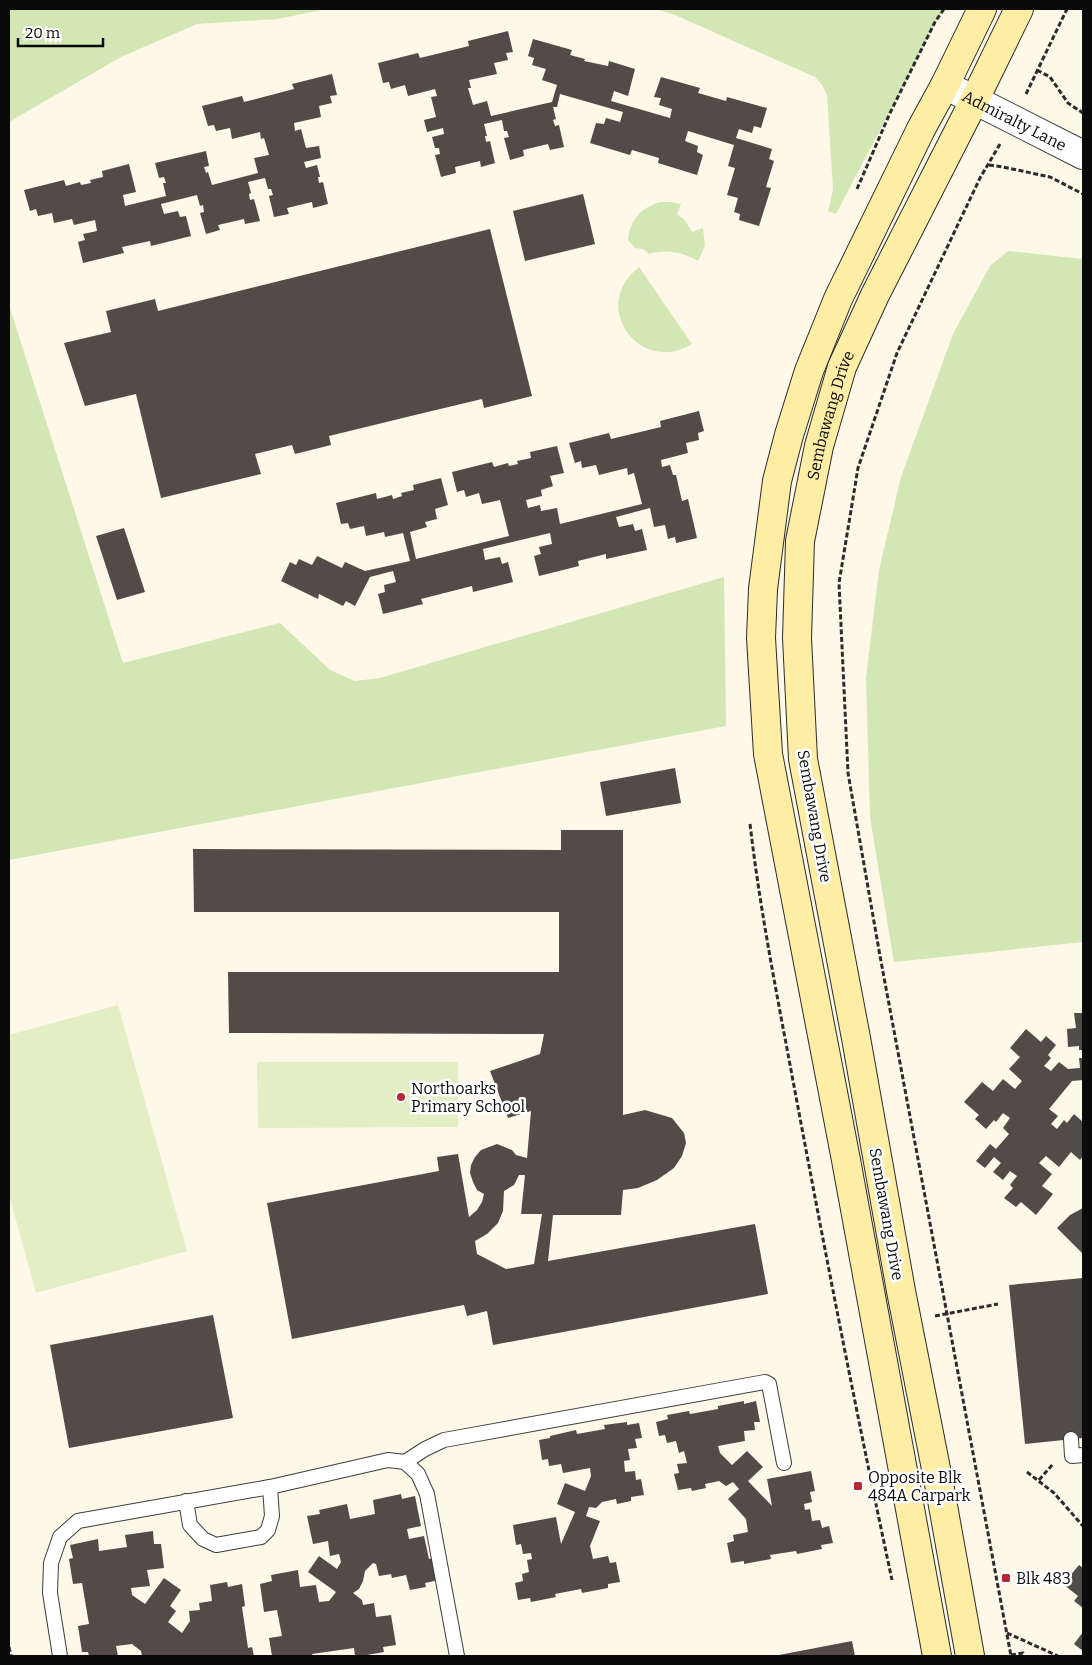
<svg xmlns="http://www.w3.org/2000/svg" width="1092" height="1665" viewBox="0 0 1092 1665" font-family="Bitter,serif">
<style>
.green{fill:#d2e7b4}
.pitch{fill:#e3eec5}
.building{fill:#534b47;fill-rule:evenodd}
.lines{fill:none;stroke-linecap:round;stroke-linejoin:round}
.lane-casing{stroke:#3d3d3d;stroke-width:16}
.street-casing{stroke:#3d3d3d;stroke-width:30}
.secondary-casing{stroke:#2c2c2c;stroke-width:30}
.path{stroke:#2c2c2c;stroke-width:3;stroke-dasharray:5 2.5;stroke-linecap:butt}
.lane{stroke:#fff;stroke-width:14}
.street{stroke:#fff;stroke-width:28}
.secondary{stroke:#fdeda5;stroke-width:28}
.poi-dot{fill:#b62739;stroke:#fff;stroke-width:2}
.labels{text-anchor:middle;stroke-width:5;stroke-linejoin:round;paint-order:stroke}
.street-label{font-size:16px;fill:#0a0a0a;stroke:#fff}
.poi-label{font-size:16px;fill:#0a0a0a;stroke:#fff;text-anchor:start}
</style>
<rect width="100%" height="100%" fill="#fef8e8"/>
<!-- green -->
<g class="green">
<polygon points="9,9 327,9 277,19 197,24 121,57 9,122"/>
<polygon points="656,9 943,9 836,214 828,211 833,190 827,95 822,85 815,77 675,15"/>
<path d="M661,202h10l10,2 -4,10 7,5 8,13 11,-4 2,18 -7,15c-15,-9 -32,-12 -49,-7l-6,-5 -8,-1 -7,-8c2,-20 13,-33 33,-38z"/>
<polygon points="1008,251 1083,259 1083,942 894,962 870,817 866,678 879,570 901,477 953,334 990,266"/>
<path d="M639,267l53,77c-10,5 -18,9 -29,8 -29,0 -53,-33 -42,-61 3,-10 10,-17 18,-24z"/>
<polygon points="9,305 123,663 280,623 330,670 355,681 380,678 724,577 726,726 9,860"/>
</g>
<!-- pitch -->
<g class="pitch">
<polygon points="118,1005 187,1251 36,1293 9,1195 9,1035"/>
<polygon points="257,1062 458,1062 458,1127 258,1128"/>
</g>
<!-- building -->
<g class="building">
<polygon points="508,31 513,52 506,53 508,60 494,63 497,74 469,80 471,88 468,88 473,105 487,101 491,116 552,102 557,85 542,80 546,69 532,65 534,58 528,56 533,39 572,50 570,55 585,59 584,61 608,66 609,61 635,69 628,96 614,91 611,101 670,118 672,109 659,105 661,98 654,97 661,77 700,88 698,93 726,101 727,97 767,108 761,128 754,126 752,133 739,129 736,138 772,149 769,159 774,161 766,187 771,188 759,226 739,220 740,214 734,212 738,198 727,195 735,168 728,166 734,145 688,131 685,141 698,146 697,152 703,155 697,175 658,163 659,158 632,150 630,155 590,143 596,123 604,124 606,118 620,122 623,112 560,94 557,107 553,107 556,119 553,120 555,126 559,125 564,147 550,150 548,144 523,150 524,156 510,160 504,138 509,137 507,131 504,131 502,120 484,124 487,136 485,136 486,142 490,141 495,163 481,167 480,161 455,167 456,173 441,177 435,155 440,154 439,148 435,148 432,137 444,134 443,128 427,132 424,120 436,117 431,97 437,96 435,89 408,96 405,85 391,89 389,82 383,83 378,63 418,53 420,58 469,46 468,41"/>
<polygon points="332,74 337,95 330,96 332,103 319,106 321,117 294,123 295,131 301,129 306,148 319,146 321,158 304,162 306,168 317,165 320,177 318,177 319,183 323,182 328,204 313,208 312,202 287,208 289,214 274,217 269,196 273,195 271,189 268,189 265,178 248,182 251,193 249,194 250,200 254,199 260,221 245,224 244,219 218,225 220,230 206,234 200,213 204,212 203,205 200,206 197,195 161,204 164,214 178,211 180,217 186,216 191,236 151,246 150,241 122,247 124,253 83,263 78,242 85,240 83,234 97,231 95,220 74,225 72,219 54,223 52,213 38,216 36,209 30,211 24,190 64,180 66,186 80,182 81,185 91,183 90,180 103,177 102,171 129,164 136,192 123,195 125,206 166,196 163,183 166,183 164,177 159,178 155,163 206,151 209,166 204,167 206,173 208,172 212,185 258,173 254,158 269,155 264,138 261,139 260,132 232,139 230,128 216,131 214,125 208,126 202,106 242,96 244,102 294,89 292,84"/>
<polygon points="583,194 595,244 525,261 513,211"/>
<polygon points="490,229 532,396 484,408 482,399 415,415 329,436 331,445 295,454 292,445 255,454 261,474 161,498 136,394 85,406 64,343 111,332 106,311 155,299 158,311"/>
<polygon points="699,411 704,431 698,433 699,440 686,443 688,453 661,460 662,467 670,465 673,475 676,475 682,501 688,499 697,538 676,543 675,537 668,539 665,525 654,527 650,508 616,517 619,527 633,524 635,531 642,529 647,550 606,559 606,554 578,561 579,566 539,576 534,556 541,554 539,547 552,544 550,533 483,549 485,560 500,557 502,564 508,562 513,582 473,592 472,586 421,599 423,604 383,614 378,594 385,592 384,585 396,582 393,571 370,577 355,606 346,601 343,606 319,594 318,599 281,581 290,562 296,565 299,559 312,565 317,556 342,568 345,562 365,571 410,561 403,533 385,537 384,532 366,536 364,526 350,529 348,523 341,524 336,503 376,493 377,499 392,495 393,499 402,496 401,493 414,490 413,485 441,478 448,505 435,509 437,519 425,522 427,527 410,532 416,559 509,536 500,500 482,504 479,493 466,497 464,490 457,492 452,472 492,462 494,467 508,463 509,466 518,464 517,461 531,458 530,452 557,446 564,473 550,476 553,486 541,490 542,496 526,500 528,508 540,505 541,511 557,508 560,524 642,504 634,473 628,475 627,468 599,475 596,465 582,468 581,461 575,463 569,443 609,433 611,439 661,427 660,421"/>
<polygon points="124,528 145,592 117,600 96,536"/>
<polygon points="675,768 681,803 606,816 600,782"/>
<path d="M561,830h62v285l22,-5 27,8 12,15 2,10 -4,13 -8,12 -17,12 -19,8 -15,2 -2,25h-68l-5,46 207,-37 13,70 -275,51 -6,-34 -20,5 -3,-11 -172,34 -25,-136 172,-32 -2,-14 21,-3 11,63 8,-7 5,-8 2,-8 -7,-4 -4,-8 -3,-9 1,-8 4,-8 6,-7 16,-6 15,6 4,5 11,3 4,-47 -23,7 -18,-47 50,-17 4,-20 -315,-1 -1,-61h331v-60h-365l-1,-63 368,1zM519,1175h6l-4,39h21l-8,50 -28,5 -29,-15 -2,-13 12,-7 11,-11 5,-12 1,-20 10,-6z"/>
<polygon points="1074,1013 1083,1013 1083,1050 1079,1050 1079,1046 1068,1047 1067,1029 1076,1028"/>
<polygon points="1026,1029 1041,1042 1046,1036 1056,1045 1048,1055 1051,1058 1044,1066 1051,1071 1059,1062 1068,1069 1080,1068 1079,1058 1083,1058 1083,1080 1072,1081 1049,1109 1058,1116 1051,1124 1057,1129 1064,1120 1067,1123 1074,1114 1083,1122 1083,1156 1080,1160 1071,1152 1059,1167 1046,1156 1039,1163 1052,1174 1042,1186 1053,1194 1036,1215 1021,1202 1016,1207 1004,1198 1013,1188 1010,1185 1017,1176 1010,1171 1003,1180 993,1172 1001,1163 994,1157 985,1168 976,1161 990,1144 996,1149 1009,1134 1003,1128 1010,1118 1003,1113 996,1122 994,1120 986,1129 975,1119 979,1115 964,1102 982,1082 993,1091 1003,1079 1015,1089 1022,1081 1009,1069 1020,1057 1010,1048"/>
<polygon points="1083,1208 1083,1254 1057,1228 1070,1215"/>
<polygon points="1083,1278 1083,1438 1025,1444 1009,1285"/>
<polygon points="213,1315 233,1418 69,1448 50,1345"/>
<polygon points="744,1401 744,1404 756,1401 760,1422 754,1422 755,1430 744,1431 745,1441 718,1446 720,1453 732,1465 747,1451 763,1467 748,1481 772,1506 767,1479 811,1471 815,1491 810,1492 812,1502 804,1504 805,1510 810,1509 812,1521 820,1520 822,1528 829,1526 833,1543 821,1545 822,1549 797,1554 796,1551 770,1555 771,1559 744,1564 744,1561 731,1563 727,1543 734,1541 733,1535 748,1532 746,1519 728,1499 739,1489 733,1482 726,1486 719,1481 705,1484 706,1488 692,1491 691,1488 678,1490 674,1474 679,1473 677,1464 687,1463 684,1451 679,1453 676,1441 667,1443 665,1435 659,1436 656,1422 668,1419 667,1415 689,1411 690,1414 718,1409 718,1406"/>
<polygon points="627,1422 627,1425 639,1423 642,1438 635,1439 637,1448 628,1449 630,1460 624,1461 625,1472 635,1471 636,1480 641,1479 644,1495 631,1497 631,1501 617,1504 616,1499 602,1502 596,1508 589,1507 586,1516 600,1521 590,1546 593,1559 608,1556 610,1563 616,1562 620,1582 608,1584 608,1588 582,1593 581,1589 555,1594 556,1597 531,1602 530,1598 518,1600 515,1583 523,1581 522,1574 529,1572 527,1560 532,1559 531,1553 523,1554 521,1544 516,1545 513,1525 556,1517 561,1544 575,1512 557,1504 565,1483 585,1491 591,1476 590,1468 563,1473 561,1464 549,1466 548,1459 542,1460 539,1440 550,1438 550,1436 576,1430 577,1434 605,1429 604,1425"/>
<polygon points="401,1494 402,1499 415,1496 421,1526 407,1529 409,1539 424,1536 429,1559 434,1558 439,1580 425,1583 426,1587 410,1590 406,1575 392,1578 391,1574 379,1576 376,1564 373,1563 365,1571 363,1581 359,1589 353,1593 362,1600 363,1605 374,1603 376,1617 391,1615 396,1645 383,1647 384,1652 361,1656 355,1656 354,1648 312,1654 313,1656 272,1656 269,1638 282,1636 277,1610 264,1612 260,1584 272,1581 271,1575 298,1570 300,1587 316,1585 319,1602 329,1601 336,1592 308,1572 319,1556 337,1569 341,1562 339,1554 330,1556 328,1541 313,1544 307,1516 320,1514 319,1510 347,1504 350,1519 375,1514 373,1500"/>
<polygon points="153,1531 154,1544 161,1544 164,1568 147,1570 150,1586 131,1588 132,1595 145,1604 164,1578 181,1590 170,1606 176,1611 168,1622 182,1633 190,1621 189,1611 200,1610 199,1603 212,1601 210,1585 227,1582 228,1587 242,1584 245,1606 242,1607 248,1648 252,1647 254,1656 142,1656 141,1651 132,1644 116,1646 118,1656 89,1656 88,1652 82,1652 78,1626 89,1624 82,1583 73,1584 69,1559 73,1558 70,1545 98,1539 99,1551 127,1547 125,1535"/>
<polygon points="1079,1565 1083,1568 1083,1608 1074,1601 1078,1596 1063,1584"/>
<polygon points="1083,1632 1083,1651 1074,1644"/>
<polygon points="852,1641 855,1656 779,1656 779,1655"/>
</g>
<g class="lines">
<!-- lane casing -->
<g class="lane-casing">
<g id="lane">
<polyline points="1071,1439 1072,1456 1083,1455"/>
<polyline points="405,1462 418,1474 427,1494 457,1656"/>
<polyline points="186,1501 190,1525 203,1539 216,1545 261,1537 268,1530 272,1516 270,1487"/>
<polyline points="60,1656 50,1593 51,1563 60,1537 78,1521 270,1487 388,1460 405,1462 425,1449 444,1440 765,1382 769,1384 784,1463"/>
</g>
</g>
<!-- street casing -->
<g class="street-casing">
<g id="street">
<path id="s1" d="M945,85l138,70"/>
</g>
</g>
<!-- secondary casing -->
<g class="secondary-casing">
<g id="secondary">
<polyline points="937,1656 846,1160 768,754 761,638 763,589 777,481 789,435 809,371 838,299 921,129 945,85 982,9"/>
<path id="s2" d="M970,1656l-30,-167 -39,-198 -45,-253 -53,-279 -6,-121 3,-97 19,-95 23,-79 33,-72 100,-196 44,-90"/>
</g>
</g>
<!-- path -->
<g class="path">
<polyline points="1037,70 1050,77 1068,103 1083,113"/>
<polyline points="1026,94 1067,9"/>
<polyline points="1000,144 980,178 897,353 858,468 839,583 848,773 880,956 1011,1656"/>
<polyline points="989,165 1003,167 1050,177 1083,194"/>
<polyline points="857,189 890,113 935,22 944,9"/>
<path d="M750,824c11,94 30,186 47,278 30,160 61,319 95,478"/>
<polyline points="935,1316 998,1304"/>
<polyline points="1027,1472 1054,1493 1083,1526"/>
<polyline points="1039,1480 1053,1464"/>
<polyline points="1007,1633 1058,1656"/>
<polyline points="9,1647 11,1656"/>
<polyline points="1011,1655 1023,1653 1024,1656"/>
</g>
<!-- lane -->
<use href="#lane" class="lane"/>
<!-- street -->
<use href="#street" class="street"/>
<!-- secondary -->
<use href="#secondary" class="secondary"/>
</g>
<!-- markers -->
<g class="poi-dot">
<circle cx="401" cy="1097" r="5"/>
<rect x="853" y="1481" width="10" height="10" rx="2.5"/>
<rect x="1001" y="1573" width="10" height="10" rx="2.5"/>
</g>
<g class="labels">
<!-- street labels -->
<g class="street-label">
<text dy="6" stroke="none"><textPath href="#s1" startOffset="78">Admiralty Lane</textPath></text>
<text dy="6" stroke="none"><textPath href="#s2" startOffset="1260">Sembawang Drive</textPath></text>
<text transform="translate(815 816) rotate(80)" y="6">Sembawang Drive</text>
<text transform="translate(887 1214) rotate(80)" y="6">Sembawang Drive</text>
</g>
<!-- poi labels -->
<g class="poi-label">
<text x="411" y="1094">Northoarks<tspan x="411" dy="18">Primary School</tspan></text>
<text x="868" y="1483">Opposite Blk<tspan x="868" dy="18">484A Carpark</tspan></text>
<text x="1016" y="1584">Blk 483</text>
</g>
</g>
<!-- border -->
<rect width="1092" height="1665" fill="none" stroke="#0a0a0a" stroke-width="20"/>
<!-- scale -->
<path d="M18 38v8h85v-8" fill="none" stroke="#0a0a0a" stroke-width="2.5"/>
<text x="25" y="38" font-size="15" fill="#0a0a0a" stroke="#ffffff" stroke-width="4" paint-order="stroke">20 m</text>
</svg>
